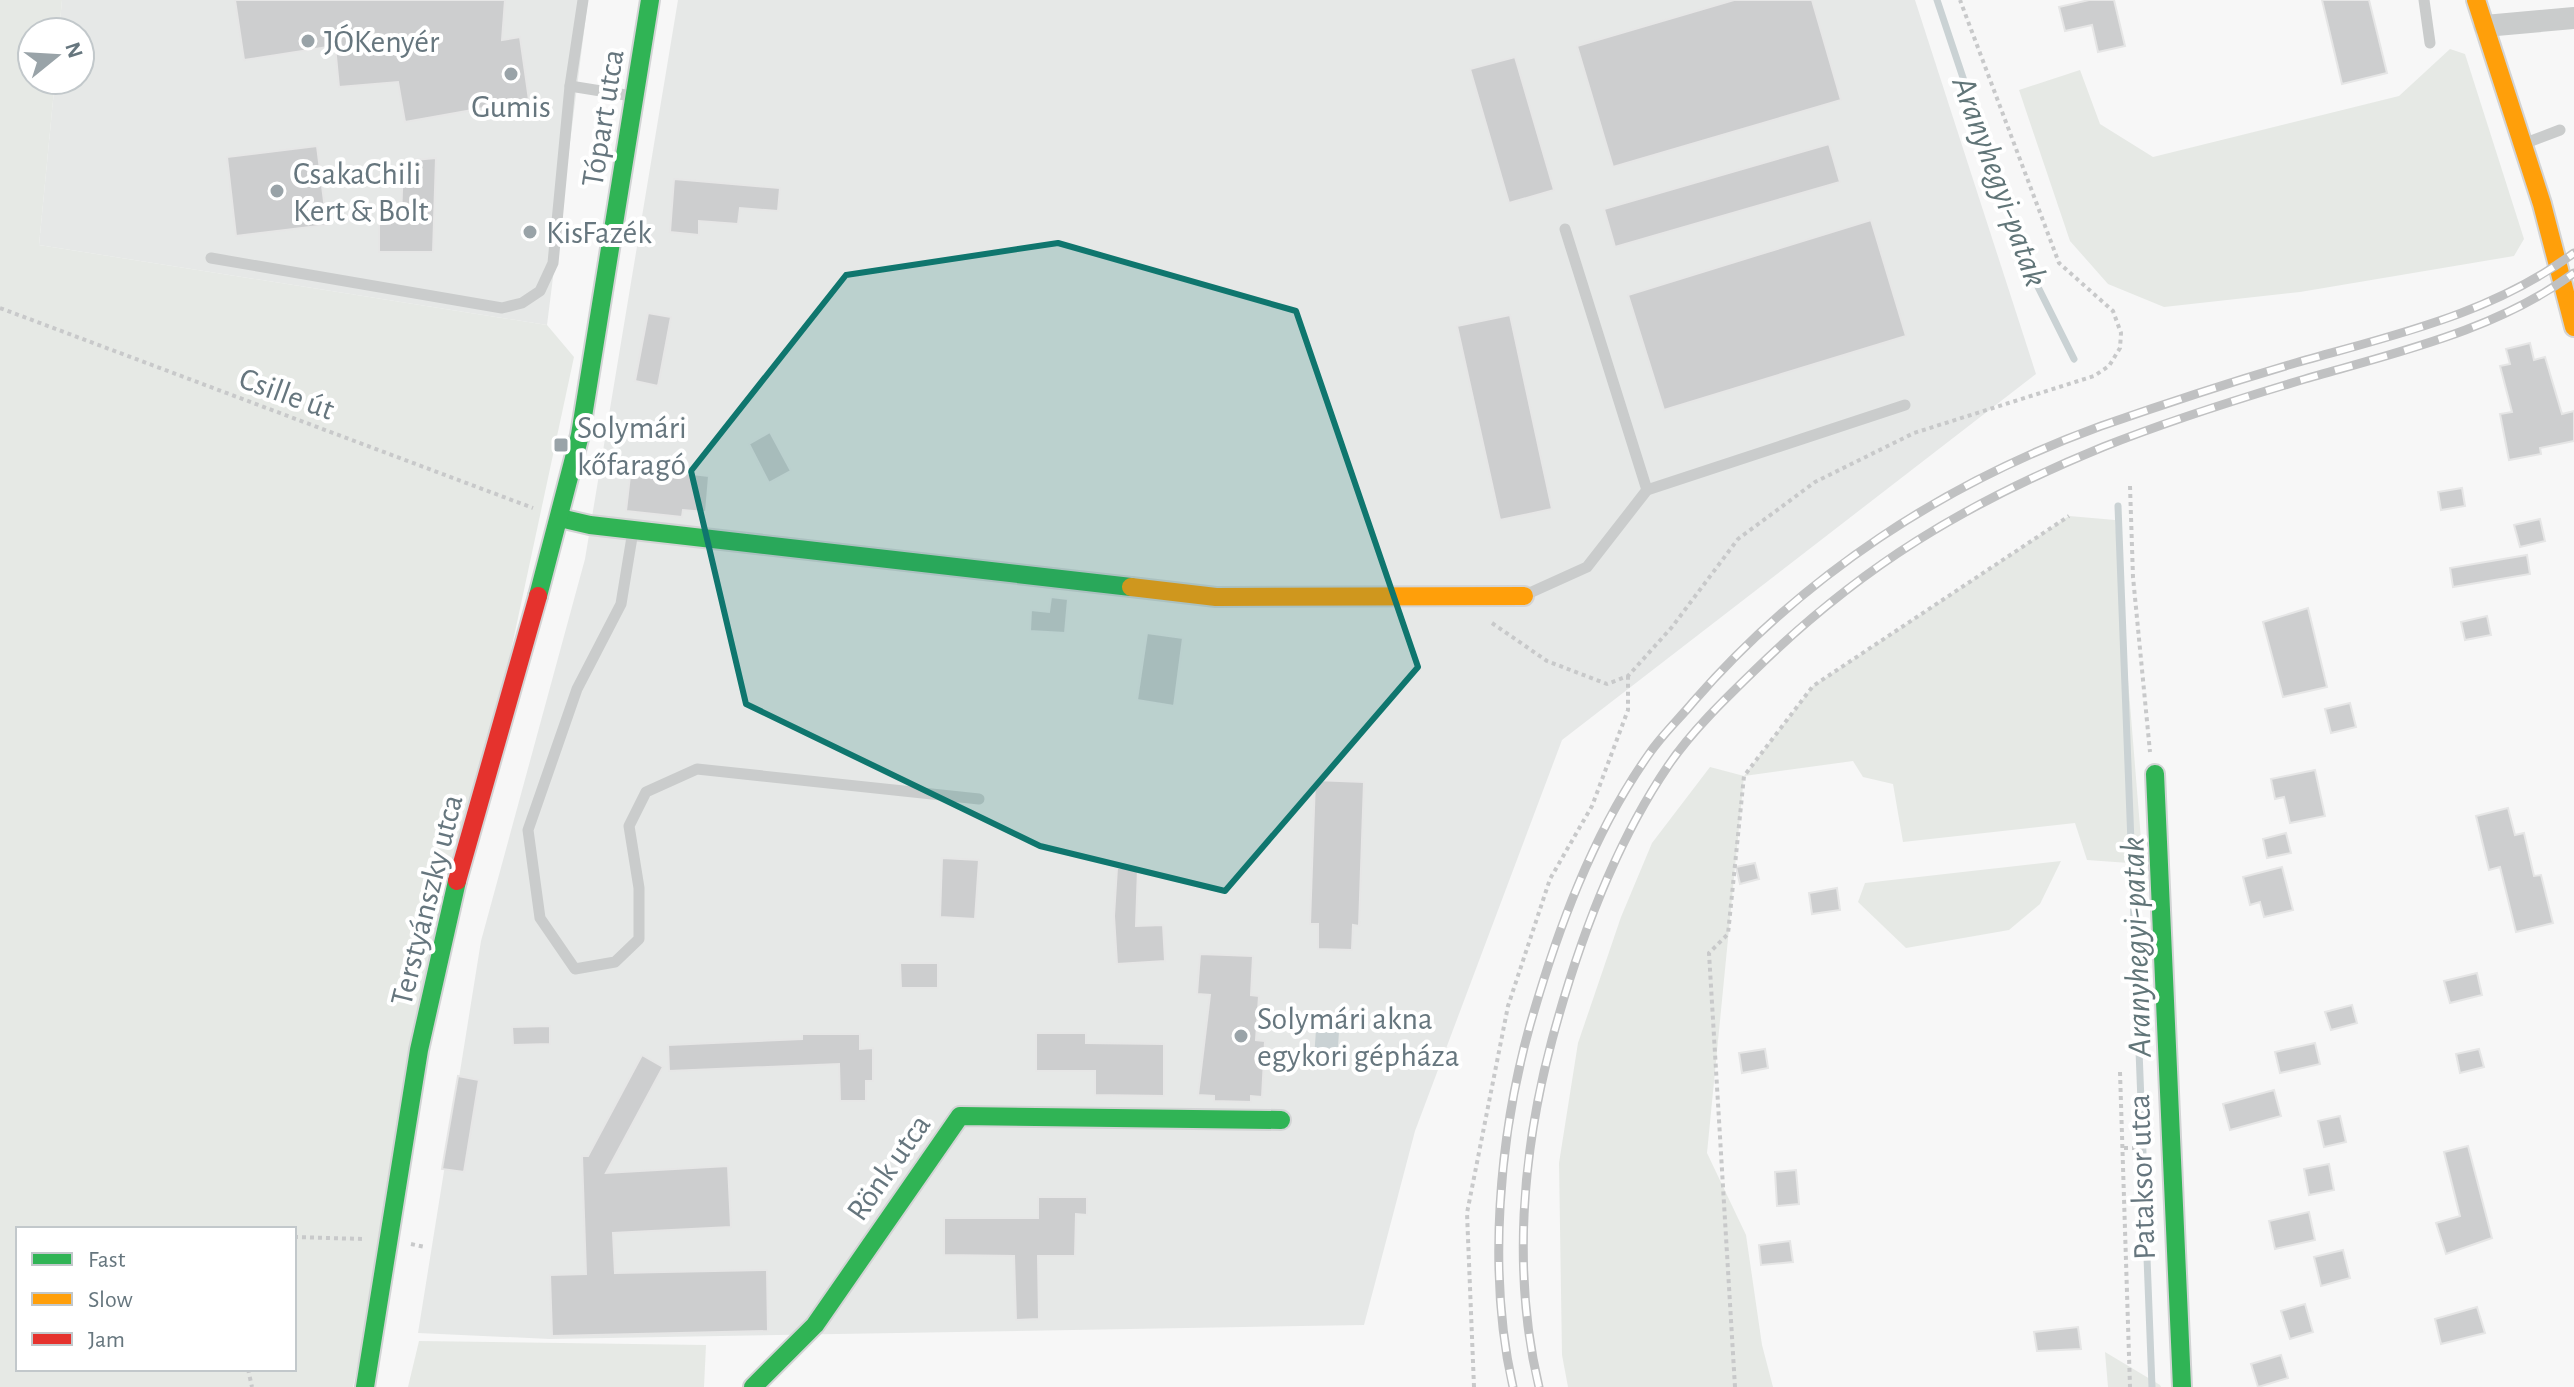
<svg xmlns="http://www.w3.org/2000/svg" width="2574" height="1387" viewBox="0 0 2574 1387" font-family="'Alegreya Sans',sans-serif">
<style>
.built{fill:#e6e8e7}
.green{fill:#e6e9e5;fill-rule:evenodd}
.water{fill:#cad2d4}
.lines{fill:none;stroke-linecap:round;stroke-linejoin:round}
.stream{stroke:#cad2d4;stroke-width:7}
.building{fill:#cdcecf;stroke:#e6e6e6;stroke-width:2}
.fast-casing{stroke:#d3d4d5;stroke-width:22}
.slow-casing{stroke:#d3d4d5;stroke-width:22}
.jam-casing{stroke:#d3d4d5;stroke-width:22}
.path{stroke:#c8c9ca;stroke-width:4;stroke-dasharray:4 4;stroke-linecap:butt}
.lane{stroke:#cacccc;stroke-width:11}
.street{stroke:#cacccc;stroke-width:22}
.fast{stroke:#30b455;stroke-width:18}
.slow{stroke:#ff9f0a;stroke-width:18}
.jam{stroke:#e5322d;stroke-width:18}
.rail-casing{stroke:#c0c1c2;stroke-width:9}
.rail{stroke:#fff;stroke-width:6;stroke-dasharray:18;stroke-linecap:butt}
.marked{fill:#0f766e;fill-opacity:0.2;stroke:#0f766e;stroke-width:6;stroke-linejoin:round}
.poi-dot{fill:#99a3a8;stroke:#fff;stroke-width:3}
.labels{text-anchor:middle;stroke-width:8;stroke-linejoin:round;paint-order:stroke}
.poi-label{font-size:32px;fill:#66767e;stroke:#fff;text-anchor:start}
.street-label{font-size:32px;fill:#66767e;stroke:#fff}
.water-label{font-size:34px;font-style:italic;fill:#617578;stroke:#fff}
</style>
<rect width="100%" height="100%" fill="#f7f7f7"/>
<!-- built -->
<g class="built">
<polygon points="62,0 588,0 547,325 39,245 55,80 80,80 80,32 59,32"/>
<polygon points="678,0 1915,0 2036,374 1562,740 1415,1131 1364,1325 550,1339 418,1333 481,941 585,559"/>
</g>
<!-- green -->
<g class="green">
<path d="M0,0h62l-3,32h-27v48h23l-16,165 508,80 27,32 -221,1030h-353zM18,1229h276v140h-276z"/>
<polygon points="2450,49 2465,54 2524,239 2514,256 2300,292 2164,307 2108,284 2070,241 2019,90 2080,70 2100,124 2153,157 2399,96"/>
<polygon points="2069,516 2115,520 2143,864 2087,860 2075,823 1903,842 1893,784 1863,777 1853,761 1744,776 1707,1153 1746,1235 1762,1345 1773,1387 1568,1387 1562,1355 1559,1163 1578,1043 1621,917 1652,843 1710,767 1744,776 1813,686"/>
<polygon points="2061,861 2040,904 2009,930 1906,948 1858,902 1865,883"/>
<polygon points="419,1341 706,1345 704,1387 408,1387"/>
<polygon points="2105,1352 2160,1385 2161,1387 2108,1387"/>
</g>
<!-- water -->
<polygon class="water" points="1323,1011 1337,1013 1340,1017 1337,1061 1332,1065 1317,1063 1314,1058 1317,1016"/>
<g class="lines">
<!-- stream -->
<g class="stream">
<polyline points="1937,0 2023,257 2074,359"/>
<polyline points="2118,506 2152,1387"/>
</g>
</g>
<!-- building -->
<g class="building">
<polygon points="235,0 505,0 502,40 520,37 529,100 405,122 398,82 339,87 335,46 244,60"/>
<polygon points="1734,0 1812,0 1841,100 1613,167 1577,46"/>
<polygon points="2089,0 2114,0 2125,46 2098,52 2092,25 2065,31 2059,7"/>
<polygon points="2322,0 2369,0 2387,73 2342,84"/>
<polygon points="1515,57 1554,190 1509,203 1470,69"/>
<polygon points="1829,144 1840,182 1615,247 1604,209"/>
<polygon points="317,146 327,225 236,236 227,157"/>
<polygon points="436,158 433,252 379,252 379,219 401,220 403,161"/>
<polygon points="674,179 780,188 778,211 740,208 738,224 699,221 699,235 670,232"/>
<polygon points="1871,220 1906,336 1664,410 1628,295"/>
<polygon points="648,313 671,317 658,386 635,381"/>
<polygon points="1510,315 1552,509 1500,520 1457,326"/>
<polygon points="2530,343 2534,360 2545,357 2562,414 2574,411 2574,441 2540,448 2541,454 2509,460 2500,414 2512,412 2500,366 2510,364 2506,349"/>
<polygon points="770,432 791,471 769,483 749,444"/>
<polygon points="631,467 709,476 706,512 683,510 682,517 626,511"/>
<polygon points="2462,488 2465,506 2441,510 2438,492"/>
<polygon points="2540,519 2545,541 2520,547 2514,525"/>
<polygon points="2527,555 2530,574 2453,587 2450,568"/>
<polygon points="1051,597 1068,599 1065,633 1030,631 1031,610 1049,612"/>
<polygon points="2308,608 2327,687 2283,697 2263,622"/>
<polygon points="2487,616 2491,635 2465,640 2461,622"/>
<polygon points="1147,633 1183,638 1174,706 1137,700"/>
<polygon points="2350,703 2356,727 2331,733 2325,709"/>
<polygon points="2315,770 2325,816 2290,823 2284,797 2275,799 2271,779"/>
<polygon points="1315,780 1364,782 1359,926 1353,925 1352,950 1318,949 1318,924 1310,924"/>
<polygon points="2508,808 2515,835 2524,833 2534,876 2541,875 2553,923 2516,932 2500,867 2489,870 2476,816"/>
<polygon points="2286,833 2291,853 2267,858 2263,839"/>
<polygon points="942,858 979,860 975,919 940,917"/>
<polygon points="1755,863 1759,879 1740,884 1736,867"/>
<polygon points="2282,867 2293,910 2264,917 2260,902 2250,905 2243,877"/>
<polygon points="1117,868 1138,868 1136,926 1163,925 1165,961 1117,964 1114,916"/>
<polygon points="1837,888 1840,910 1812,914 1809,893"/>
<polygon points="1200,954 1253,956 1251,995 1259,996 1256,1040 1265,1041 1262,1097 1251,1096 1251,1102 1214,1101 1214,1096 1198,1095 1210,995 1197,994"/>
<polygon points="900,963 938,963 938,988 901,988"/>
<polygon points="2477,973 2482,995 2450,1003 2444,981"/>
<polygon points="2352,1005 2357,1023 2331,1030 2325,1012"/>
<polygon points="550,1026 550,1044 513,1045 512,1027"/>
<polygon points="1036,1033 1086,1033 1086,1043 1164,1044 1164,1096 1095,1095 1095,1071 1036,1071"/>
<polygon points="802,1034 860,1034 860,1049 873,1048 873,1081 866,1081 866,1101 840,1101 839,1064 669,1071 668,1045 802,1039"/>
<polygon points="2315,1043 2320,1064 2280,1073 2275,1052"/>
<polygon points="1765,1049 1768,1068 1742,1073 1739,1053"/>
<polygon points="2479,1049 2484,1067 2460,1073 2456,1054"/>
<polygon points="642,1055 663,1067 606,1173 728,1166 731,1227 613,1233 615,1273 767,1270 768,1331 552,1336 550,1275 586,1274 582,1156 588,1156"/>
<polygon points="458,1076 479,1080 464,1172 442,1169"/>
<polygon points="2274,1090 2281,1116 2230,1130 2223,1104"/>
<polygon points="2340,1116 2346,1142 2324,1147 2318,1121"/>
<polygon points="2468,1146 2492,1238 2446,1254 2436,1223 2460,1216 2444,1152"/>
<polygon points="2329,1164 2334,1190 2309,1195 2304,1169"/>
<polygon points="1796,1170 1799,1204 1777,1206 1775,1172"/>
<polygon points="1038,1197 1087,1197 1087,1215 1076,1214 1075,1256 1038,1256 1039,1319 1016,1320 1014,1256 944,1255 944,1218 1038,1218"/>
<polygon points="2309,1212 2315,1240 2275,1249 2269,1221"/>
<polygon points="1790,1241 1793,1262 1761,1265 1759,1245"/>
<polygon points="2343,1250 2350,1278 2321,1286 2314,1257"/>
<polygon points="2305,1304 2313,1332 2290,1339 2281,1311"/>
<polygon points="2477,1307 2485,1333 2441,1344 2435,1319"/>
<polygon points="2078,1327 2081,1349 2037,1351 2034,1332"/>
<polygon points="2281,1355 2288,1378 2258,1387 2251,1364"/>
</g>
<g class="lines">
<!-- fast casing -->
<g class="fast-casing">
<g id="fast">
<polyline points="560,518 590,525 1131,587"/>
<polyline points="538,596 580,435 650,0"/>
<polyline points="2155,774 2182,1387"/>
<polyline points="365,1387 419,1050 457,881"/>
<polyline points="753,1387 815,1325 960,1116 1281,1120"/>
</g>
</g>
<!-- slow casing -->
<g class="slow-casing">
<g id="slow">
<polyline points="2476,0 2542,204 2574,327"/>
<polyline points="1131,587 1216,597 1524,596"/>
</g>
</g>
<!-- jam casing -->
<g class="jam-casing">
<polyline id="jam" points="457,881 538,596"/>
</g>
<!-- path -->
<g class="path">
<polyline points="0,308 533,508"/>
<polyline points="2130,486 2133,577 2150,752"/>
<polyline points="1492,623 1547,661 1607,684 1628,676 1672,627 1738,539 1815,482 1914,433 2094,376 2109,366 2120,348 2121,333 2113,311 2059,263 1960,0"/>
<polyline points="2120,1072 2130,1387"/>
<polyline points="2124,1148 2145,1148"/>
<polyline points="215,1229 218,1229"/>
<polyline points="294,1237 363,1239"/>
<polyline points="411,1244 425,1247"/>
<polyline points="248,1369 252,1387"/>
<polyline points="1474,1387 1467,1213 1508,1006 1550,879 1592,806 1628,710 1628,676"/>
<polyline points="1735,1387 1709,953 1728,934 1744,776 1813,686 2069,516"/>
</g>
<!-- lane -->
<g class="lane">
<polyline points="2424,0 2430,43"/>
<polyline points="570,86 632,96"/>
<polyline points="2523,144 2560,130"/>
<polyline points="1565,229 1647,490"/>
<polyline points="211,258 502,308 522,303 540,291 553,263 570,86 583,0"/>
<polyline points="633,531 621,604 577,689 528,830 540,918 575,969 615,962 639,939 639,888 629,826 646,792 697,769 979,799"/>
<polyline points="1525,595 1587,567 1647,490 1905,405"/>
</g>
<!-- street -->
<polyline class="street" points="2485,26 2574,18"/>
<!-- fast -->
<use href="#fast" class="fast"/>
<!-- slow -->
<use href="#slow" class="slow"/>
<!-- jam -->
<use href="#jam" class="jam"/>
<!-- rail casing -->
<g class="rail-casing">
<g id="rail">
<path d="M1513,1387c-26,-114 -14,-251 17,-362 27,-94 62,-190 119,-271 13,-19 30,-35 45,-53 110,-126 250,-218 407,-275 63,-22 127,-43 191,-62 100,-29 196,-48 282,-111"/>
<path d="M1539,1387c-27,-113 -17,-235 13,-347 25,-93 61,-193 116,-274 23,-34 56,-66 86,-95 107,-105 210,-167 349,-224 65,-26 135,-48 202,-68 92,-27 190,-48 269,-106"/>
</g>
</g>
<!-- rail -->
<use href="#rail" class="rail"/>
</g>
<!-- marked area -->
<path class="marked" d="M1058,243l238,68 122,356 -193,224 -185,-45 -294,-142 -55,-233 155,-196z"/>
<!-- markers -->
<g class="poi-dot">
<circle cx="308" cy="41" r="8"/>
<circle cx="511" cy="74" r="8"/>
<circle cx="277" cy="191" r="8"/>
<circle cx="530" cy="232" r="8"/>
<rect x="553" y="437" width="16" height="16" rx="4"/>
<circle cx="1241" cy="1036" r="8"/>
</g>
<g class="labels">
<!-- poi labels -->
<g class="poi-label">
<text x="324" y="52">JÓKenyér</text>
<text x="511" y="117" text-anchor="middle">Gumis</text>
<text x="293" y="184">CsakaChili<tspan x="293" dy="37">Kert &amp; Bolt</tspan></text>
<text x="546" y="243">KisFazék</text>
<text x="577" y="438">Solymári<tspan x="577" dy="37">kőfaragó</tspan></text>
<text x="1257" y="1029">Solymári akna<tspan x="1257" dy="37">egykori gépháza</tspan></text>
</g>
<!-- street labels -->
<g class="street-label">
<text transform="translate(602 118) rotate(-81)" y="11">Tópart utca</text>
<text transform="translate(287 393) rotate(20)" y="11">Csille út</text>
<text transform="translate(426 900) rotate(-76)" y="11">Terstyánszky utca</text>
<text transform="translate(888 1167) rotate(-55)" y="11">Rönk utca</text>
<text transform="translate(2141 1177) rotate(-92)" y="11">Pataksor utca</text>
</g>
<!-- water labels -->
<g class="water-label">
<text transform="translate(2001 181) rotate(70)" y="12">Aranyhegyi-patak</text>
<text transform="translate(2135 947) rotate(-92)" y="12">Aranyhegyi-patak</text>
</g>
</g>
<!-- legend -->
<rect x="16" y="1227" width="280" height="144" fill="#ffffff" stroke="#c2c8cb" stroke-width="2"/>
<rect x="32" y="1253" width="40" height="12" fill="#30b455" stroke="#c2c8cb" stroke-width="2"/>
<text x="88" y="1267" font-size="24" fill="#66767e">Fast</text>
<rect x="32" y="1293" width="40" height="12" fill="#ff9f0a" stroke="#c2c8cb" stroke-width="2"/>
<text x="88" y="1307" font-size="24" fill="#66767e">Slow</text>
<rect x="32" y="1333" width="40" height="12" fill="#e5322d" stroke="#c2c8cb" stroke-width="2"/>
<text x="88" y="1347" font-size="24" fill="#66767e">Jam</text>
<!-- north arrow -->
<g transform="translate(56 56) rotate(72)"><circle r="38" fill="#ffffff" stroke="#c2c8cb" stroke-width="2"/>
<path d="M0-6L14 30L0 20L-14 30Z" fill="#99a3a8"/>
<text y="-12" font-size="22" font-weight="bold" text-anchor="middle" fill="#66767e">N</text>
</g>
</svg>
